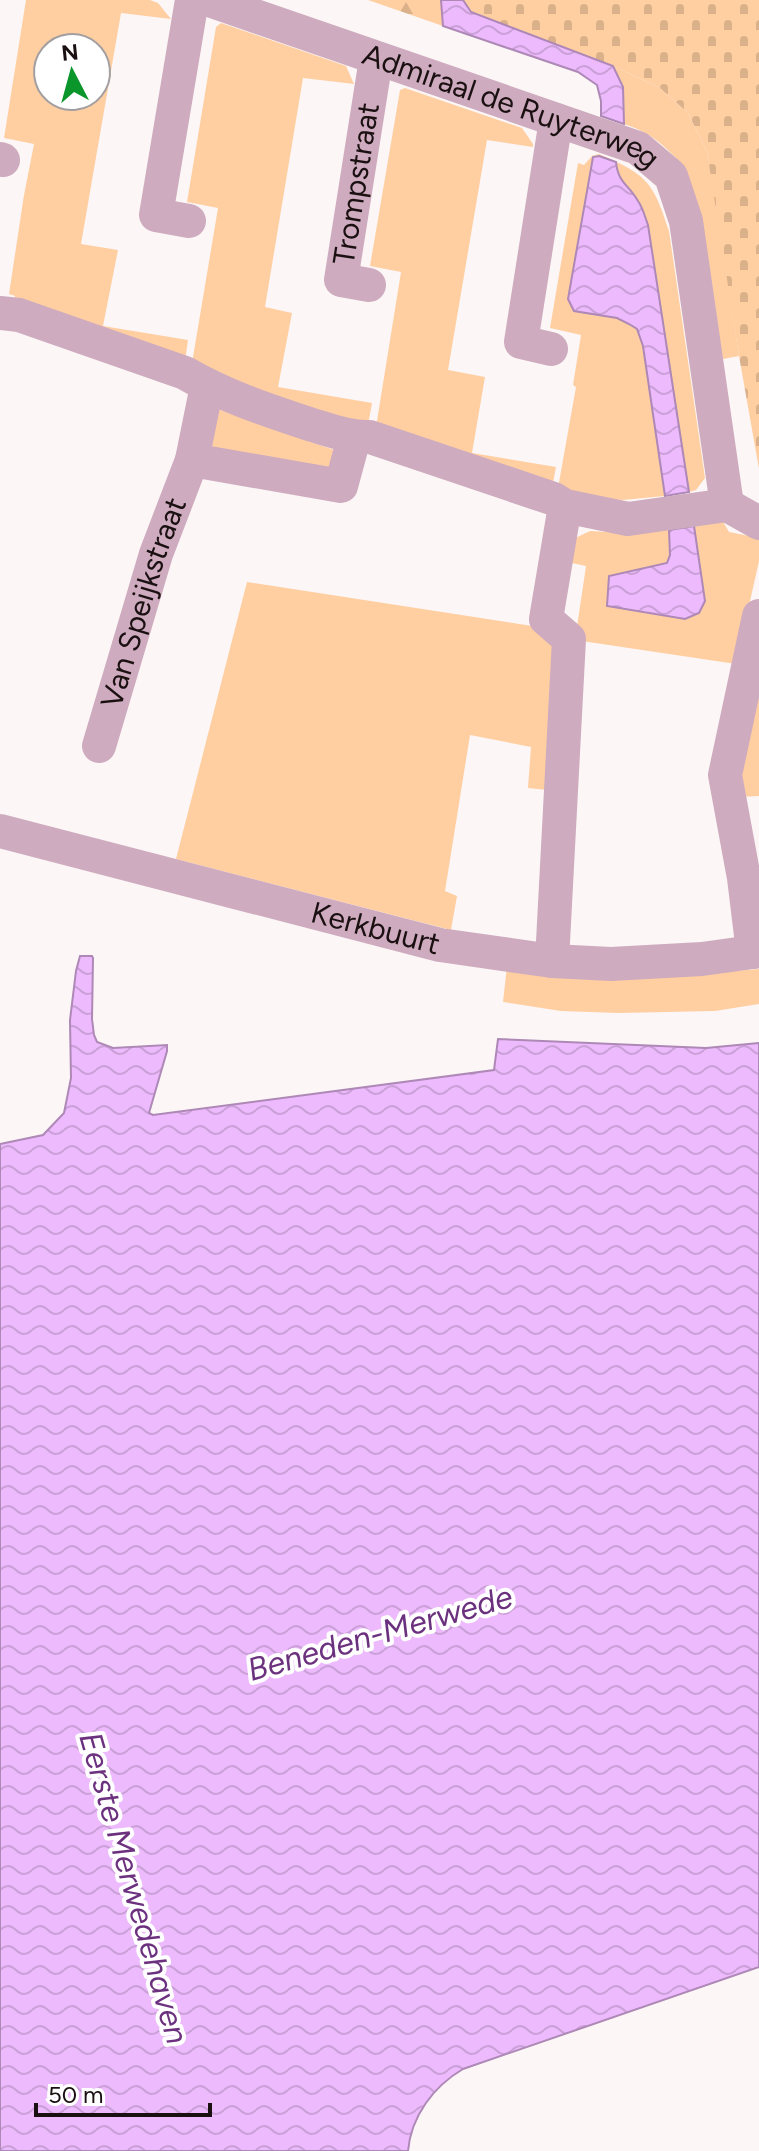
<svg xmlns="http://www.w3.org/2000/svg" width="759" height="2151" viewBox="0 0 759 2151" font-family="Figtree,sans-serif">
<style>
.green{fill:#ffcfa2;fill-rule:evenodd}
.forest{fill:url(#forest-firs)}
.cemetery{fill:url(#cemetery-stones)}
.water{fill:url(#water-waves);stroke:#ae88b6;stroke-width:2}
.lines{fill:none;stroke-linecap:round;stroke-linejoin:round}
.minor{stroke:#ceabbe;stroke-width:34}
.labels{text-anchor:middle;stroke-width:8;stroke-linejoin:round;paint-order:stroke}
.street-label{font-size:30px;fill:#1a1011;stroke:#fff}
.water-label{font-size:32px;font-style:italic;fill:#6c317e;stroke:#fff}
</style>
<defs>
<pattern id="forest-firs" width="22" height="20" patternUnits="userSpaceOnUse" patternTransform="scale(2)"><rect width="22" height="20" fill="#ffcfa2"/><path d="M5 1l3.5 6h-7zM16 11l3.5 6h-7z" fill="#dab18a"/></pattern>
<pattern id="cemetery-stones" width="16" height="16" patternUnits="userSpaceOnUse" patternTransform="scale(2)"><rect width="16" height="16" fill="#ffcfa2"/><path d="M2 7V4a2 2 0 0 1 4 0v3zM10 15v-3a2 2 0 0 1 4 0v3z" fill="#dab18a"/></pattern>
<pattern id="water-waves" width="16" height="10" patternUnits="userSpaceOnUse" patternTransform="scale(2)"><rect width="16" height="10" fill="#edbbfd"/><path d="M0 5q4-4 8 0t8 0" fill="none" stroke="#cba0d8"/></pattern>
</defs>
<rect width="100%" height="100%" fill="#fcf6f6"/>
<!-- green -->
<g class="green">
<path d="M26,0h124l8,3 13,16 -50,-6 -40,231 37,6 -15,76 85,14 -3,21 -170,-58v-7l-6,-2 15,-99 10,-51 -30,-6zM48,48h48v48h-48z"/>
<polygon points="221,23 346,66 354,84 303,78 265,307 292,313 278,387 372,403 368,425 341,423 192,363 218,208 187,202 216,27"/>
<path d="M613,66l47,22 28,25 19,39 12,68 20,136 -16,3 -47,-201c-18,-18 -28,-26 -52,-34l-1,-37z"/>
<polygon points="405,88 522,128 533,144 533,147 487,140 448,370 485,377 472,453 556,467 552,488 376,427 401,272 370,266 400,90"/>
<path d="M599,154c48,21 54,27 70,77l36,247 -9,12 -7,2 -41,-267c-4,-9 -8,-18 -12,-26 -8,-15 -18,-17 -21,-36l-41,148 43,7 12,6 8,5 6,17 22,150 -42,4 -20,-1 -45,-11 18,-101 -3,-2 8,-50 -31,-7 28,-165 6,2 8,-9z"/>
<polygon points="215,408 340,452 332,470 210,447"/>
<polygon points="722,520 729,532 759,538 759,561 736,664 575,640 586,566 567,562 571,540 590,531 625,533 669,530 670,555 667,563 609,576 607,606 685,619 694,526"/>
<polygon points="247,582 558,630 557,791 528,788 531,747 470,735 445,891 457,896 451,930 176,859"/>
<polygon points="759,641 759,796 737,797"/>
<polygon points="507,966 672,976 759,969 759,1004 715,1011 618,1013 561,1011 503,1002"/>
</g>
<!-- forest -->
<polygon class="forest" points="368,0 441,0 443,26"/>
<!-- cemetery -->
<polygon class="cemetery" points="463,0 759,0 759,469 739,356 707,152 688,113 660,88 613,66 471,12"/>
<!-- water -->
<g class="water">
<polygon points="441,0 463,0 471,12 613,66 623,87 624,124 601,116 601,101 597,85 578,72 443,26"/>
<path d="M599,156l17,6c2,21 13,23 22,39 5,7 7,16 10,24l41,267 -24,4 -22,-150 -6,-17 -8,-5 -12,-6 -43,-7 -6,-12 25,-142z"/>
<polygon points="694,526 705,601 699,613 685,619 607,606 609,576 667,563 670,555 669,530"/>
<path d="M80,956h12l1,2 -1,61 2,16 3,7 16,6 54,-3v6l-18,62 4,2 341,-45 4,-31 208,9 53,-5v924l-296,102c-29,17 -52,47 -55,82h-408v-1007l43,-9 21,-22 7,-35 -1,-58 6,-49z"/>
</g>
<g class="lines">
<!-- minor -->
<g class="minor">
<path id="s1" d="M209,0l429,148 33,28 15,45 41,284"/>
<polyline points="0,159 3,160"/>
<polyline points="189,221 156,215 192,0"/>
<path id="s2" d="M369,285l-28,-5 35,-221"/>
<path d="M0,313l19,2 166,58c39,23 82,37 124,51 21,6 40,14 61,13l184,62 11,7 63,13 99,-14"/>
<polyline points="551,349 521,342 556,120"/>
<polyline points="207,386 192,460 341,486 354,438"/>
<polyline points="727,505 759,523"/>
<path id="s3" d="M99,746l57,-192 36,-94"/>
<path id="s4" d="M0,831l440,114 112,16 59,3 91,-5 57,-8"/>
<polyline points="753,952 744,878 725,775 759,616"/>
<polyline points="552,961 569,639 546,619 565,506"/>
</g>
</g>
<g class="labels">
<!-- street labels -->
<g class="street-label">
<text dy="10" stroke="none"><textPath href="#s1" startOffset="320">Admiraal de Ruyterweg</textPath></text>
<text dy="10" stroke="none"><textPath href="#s2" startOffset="126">Trompstraat</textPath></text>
<text dy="10" stroke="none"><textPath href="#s3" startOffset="150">Van Speijkstraat</textPath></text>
<text dy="10" stroke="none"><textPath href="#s4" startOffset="388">Kerkbuurt</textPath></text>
</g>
<!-- water labels -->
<g class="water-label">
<text transform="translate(380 1633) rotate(-16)" y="11">Beneden-Merwede</text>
<text transform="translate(134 1888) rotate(74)" y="11">Eerste Merwedehaven</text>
</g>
</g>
<!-- north arrow -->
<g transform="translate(72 72) rotate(354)"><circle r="38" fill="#ffffff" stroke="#a39fa0" stroke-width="2"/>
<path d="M0-6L14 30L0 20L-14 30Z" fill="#0b962b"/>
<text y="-12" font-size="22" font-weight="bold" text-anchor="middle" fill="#1a1011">N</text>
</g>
<!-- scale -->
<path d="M36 2103v12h174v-12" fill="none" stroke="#1a1011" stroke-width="4"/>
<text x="48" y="2103" font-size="24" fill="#1a1011" stroke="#ffffff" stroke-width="6" paint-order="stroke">50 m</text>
</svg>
